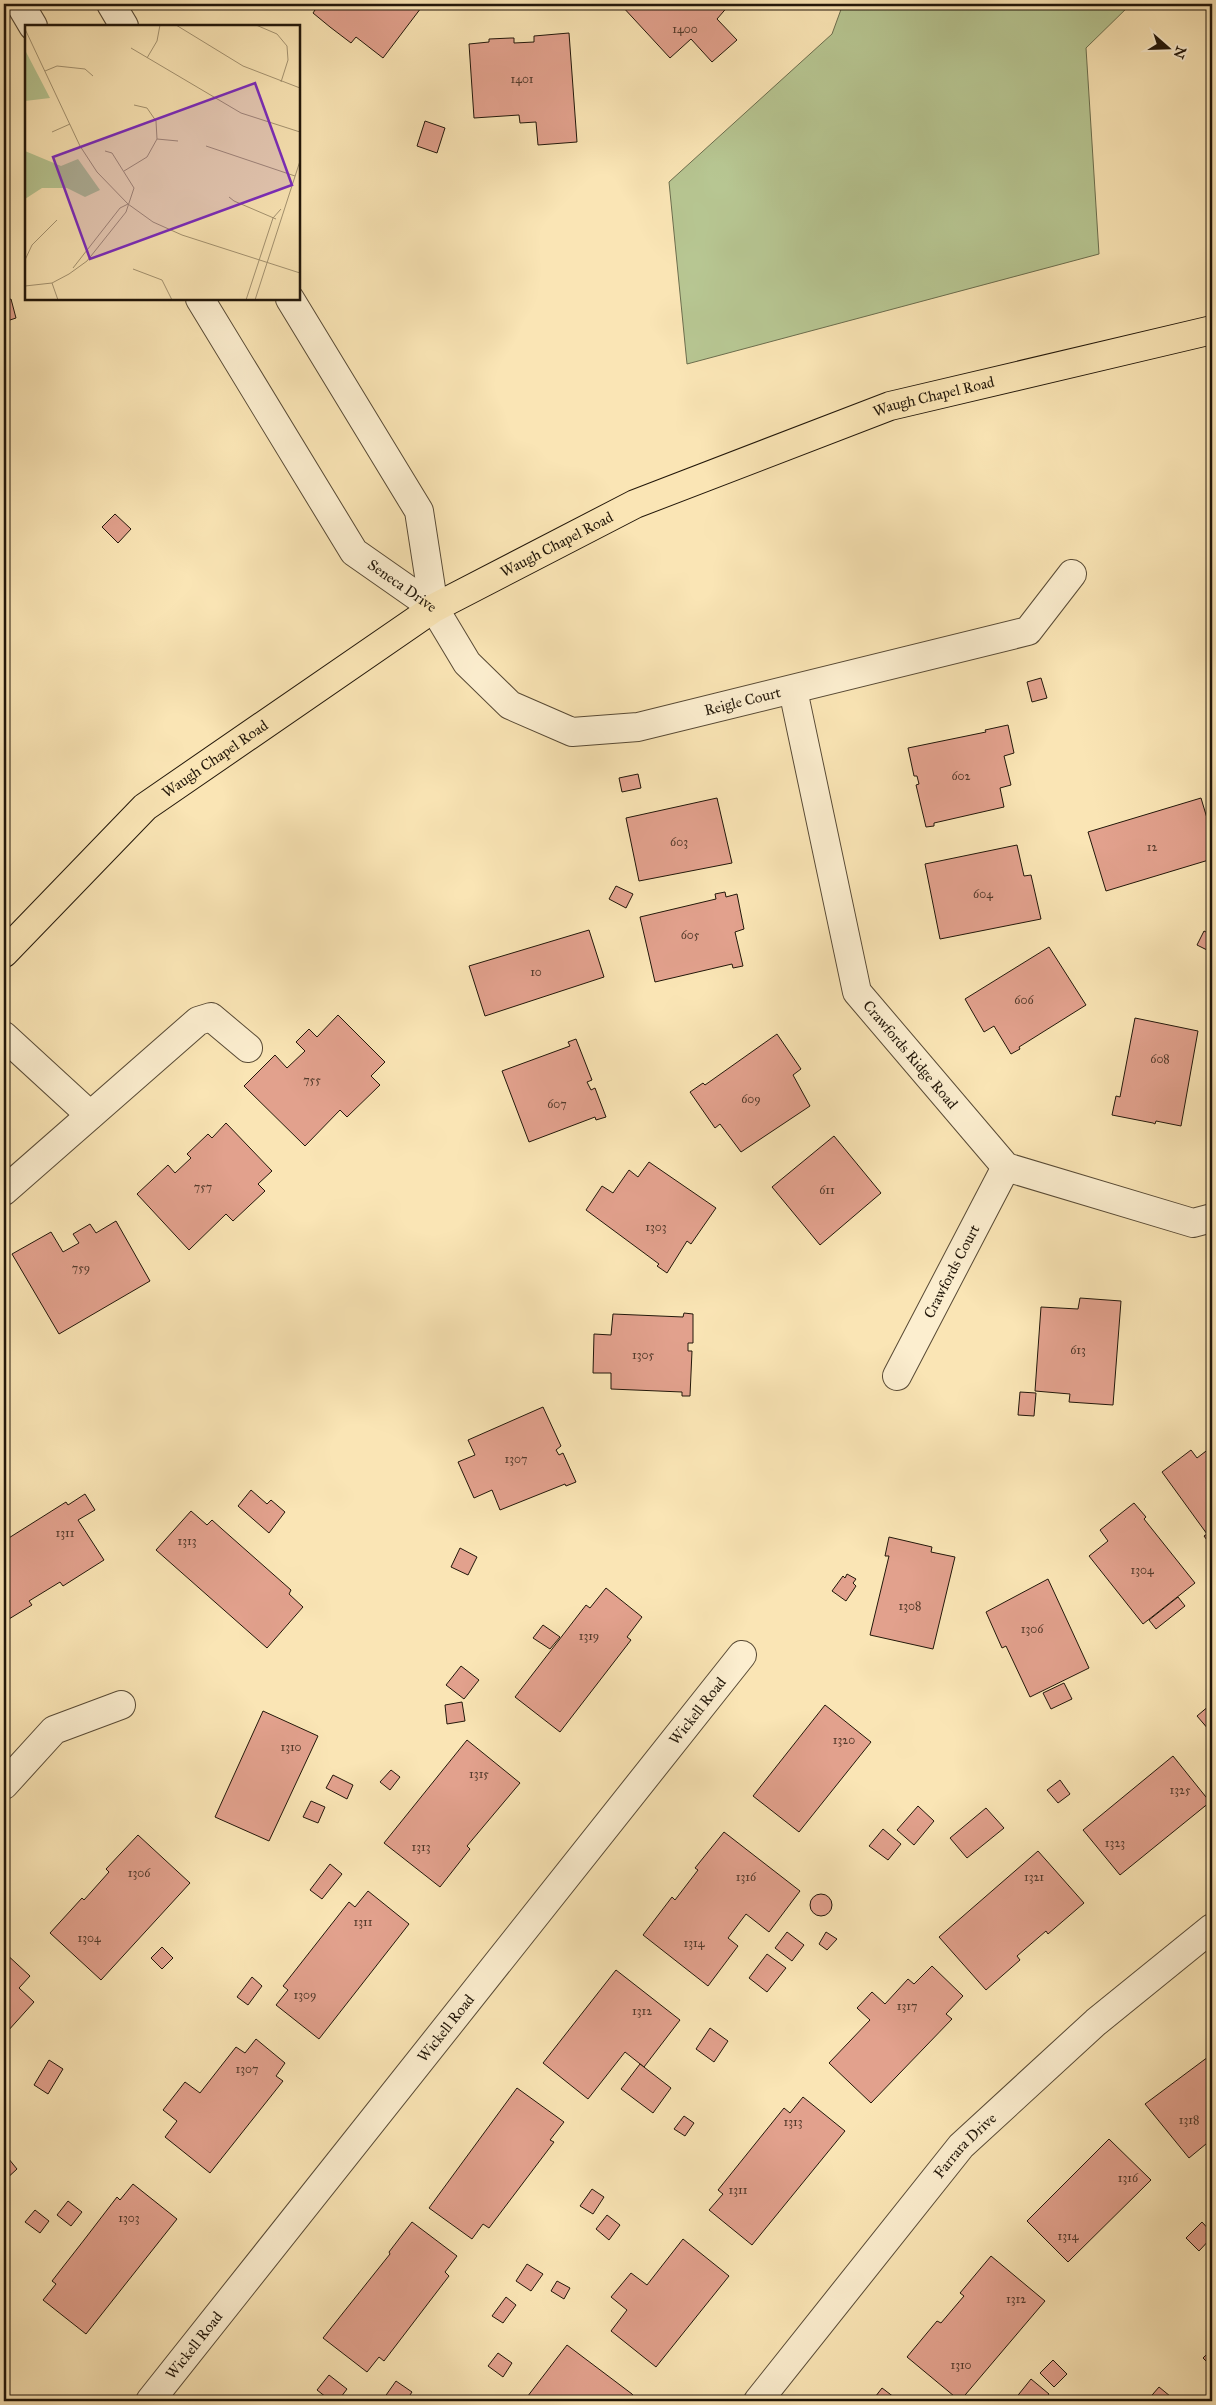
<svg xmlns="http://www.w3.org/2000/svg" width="1216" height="2405" viewBox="0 0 1216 2405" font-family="'IM FELL Great Primer',serif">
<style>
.green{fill:#b7c692;stroke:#6c6e4e}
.building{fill:#e2a18d;stroke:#22170a}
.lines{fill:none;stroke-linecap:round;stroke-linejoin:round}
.minor-casing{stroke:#584a35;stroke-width:30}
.major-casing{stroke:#22170a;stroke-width:30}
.minor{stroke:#fceecf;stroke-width:28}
.major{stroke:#fae5b5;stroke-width:28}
.labels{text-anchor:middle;stroke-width:4;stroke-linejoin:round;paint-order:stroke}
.number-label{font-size:12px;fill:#523a2b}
.street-label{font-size:15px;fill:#22170a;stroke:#fceecf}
.inset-road{fill:none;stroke:#a49371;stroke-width:1}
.view{fill:#7b2cbf;fill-opacity:0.15;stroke:#7b2cbf;stroke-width:2.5}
.inset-edge{fill:none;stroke:#22170a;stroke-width:2.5}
</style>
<rect width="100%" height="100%" fill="#fae5b5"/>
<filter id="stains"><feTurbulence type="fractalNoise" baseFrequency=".004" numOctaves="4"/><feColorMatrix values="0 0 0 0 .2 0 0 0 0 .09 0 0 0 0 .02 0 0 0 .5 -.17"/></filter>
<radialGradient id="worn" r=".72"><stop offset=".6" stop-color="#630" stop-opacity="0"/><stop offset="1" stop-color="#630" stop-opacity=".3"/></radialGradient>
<!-- green -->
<polygon class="green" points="843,4 1131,4 1086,48 1099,254 687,364 669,182 832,34"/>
<!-- building -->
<g class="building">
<polygon points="313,4 424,4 383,58 356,37 351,43 330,27 313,13 317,7"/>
<polygon points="622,4 730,4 717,19 737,40 712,62 691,39 670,58 621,5"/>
<polygon points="569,33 577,142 538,145 536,122 520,123 519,115 474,118 469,44 489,42 489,39 511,38 514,38 514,43 534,42 534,36"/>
<polygon points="425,121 445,128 437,153 417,146"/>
<polygon points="11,299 16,318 4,322 4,301"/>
<polygon points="115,514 131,529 118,543 102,527"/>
<polygon points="1041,678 1047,698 1032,702 1027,682"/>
<polygon points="1008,725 1014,753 1004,756 1011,785 1000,788 1004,807 934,823 934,826 926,827 916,785 919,784 917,776 914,776 908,748 986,732 985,730"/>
<polygon points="638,774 641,788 622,792 619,778"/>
<polygon points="717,798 732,863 639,881 626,818"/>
<polygon points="1201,798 1212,835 1212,859 1106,891 1088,832"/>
<polygon points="1017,845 1024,876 1031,875 1041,919 940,939 925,864"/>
<polygon points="616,886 633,894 626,908 609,899"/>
<polygon points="725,892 726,897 737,894 744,929 735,932 743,966 733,968 732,964 655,982 640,917 716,899 715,894"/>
<polygon points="589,930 604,977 485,1016 469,966"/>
<polygon points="1204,931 1212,935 1211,952 1197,945"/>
<polygon points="1049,947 1086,1005 1019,1047 1020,1049 1011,1054 994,1026 984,1032 965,999"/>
<polygon points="338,1015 385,1062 371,1076 380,1085 347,1117 340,1110 305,1146 244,1086 275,1055 287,1068 305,1051 296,1042 309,1029 317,1037"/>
<polygon points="1135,1018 1198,1031 1181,1126 1156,1121 1155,1124 1153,1123 1112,1115 1116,1096 1120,1097"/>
<polygon points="777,1034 801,1069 793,1075 810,1106 741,1152 720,1124 715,1128 690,1092 703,1083 705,1085"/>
<polygon points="576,1039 592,1080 587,1082 591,1090 595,1088 606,1117 596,1120 595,1117 529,1142 502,1071 570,1046 568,1042"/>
<polygon points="226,1123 272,1171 258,1184 265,1191 233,1221 226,1214 189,1250 137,1194 168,1165 175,1173 191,1158 187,1154 208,1134 212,1138"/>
<polygon points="834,1136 881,1193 820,1245 772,1187"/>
<polygon points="649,1162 716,1208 691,1244 687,1241 667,1273 657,1266 659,1264 586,1210 602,1186 613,1193 629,1170 638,1177"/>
<polygon points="116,1221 150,1281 59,1334 12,1254 51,1232 63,1252 79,1243 73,1234 90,1224 96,1233"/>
<polygon points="1080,1298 1121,1301 1113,1405 1069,1402 1070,1394 1035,1391 1041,1307 1078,1309"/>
<polygon points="684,1313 693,1314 693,1343 688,1343 688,1351 692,1351 690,1396 682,1396 682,1392 611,1389 611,1373 593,1373 594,1334 611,1335 613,1314 683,1317"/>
<polygon points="1020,1392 1036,1393 1034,1416 1018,1415"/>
<polygon points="543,1407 561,1446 556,1450 559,1455 563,1453 576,1482 566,1486 565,1484 500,1510 492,1490 474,1498 458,1462 475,1455 468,1440"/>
<polygon points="1210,1448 1212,1449 1212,1547 1204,1536 1207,1534 1162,1472 1191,1450 1197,1458"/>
<polygon points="251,1490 267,1504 271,1500 285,1512 269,1533 238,1506"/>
<polygon points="85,1494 95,1510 78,1520 104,1560 63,1586 60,1582 29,1601 32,1605 4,1622 4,1541 66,1502 68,1505"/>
<polygon points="1134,1503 1146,1517 1144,1519 1195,1583 1143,1624 1089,1556 1108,1541 1100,1530"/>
<polygon points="191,1511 207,1525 212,1520 222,1529 291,1590 289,1594 303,1607 267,1648 156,1550"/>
<polygon points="889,1537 932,1547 931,1552 955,1557 933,1649 870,1635 889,1556 885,1556"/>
<polygon points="460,1548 477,1557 468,1575 451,1567"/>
<polygon points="847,1574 856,1579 853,1583 856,1586 846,1601 832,1591 843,1576 845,1578"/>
<polygon points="1048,1579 1089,1668 1030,1697 1006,1646 1002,1648 986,1612"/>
<polygon points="606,1588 642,1617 627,1637 631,1640 560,1732 515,1697 586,1605 590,1608"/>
<polygon points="1178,1597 1185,1606 1156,1629 1149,1620"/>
<polygon points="543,1625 560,1637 550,1649 533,1638"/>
<polygon points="461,1666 479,1680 464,1699 446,1685"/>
<polygon points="1064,1683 1072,1699 1051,1709 1043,1693"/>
<polygon points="462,1702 465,1721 447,1724 445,1705"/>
<polygon points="825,1705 871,1742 799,1832 753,1796"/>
<polygon points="1210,1705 1212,1708 1212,1727 1209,1730 1197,1716"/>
<polygon points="263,1711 318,1736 269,1841 215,1817"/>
<polygon points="467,1740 520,1783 467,1846 470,1849 440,1887 384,1843"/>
<polygon points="1173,1756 1210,1802 1120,1875 1083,1830"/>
<polygon points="391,1770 400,1777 390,1790 380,1782"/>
<polygon points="333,1775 353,1785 347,1799 326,1788"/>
<polygon points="1060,1780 1070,1794 1058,1803 1047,1790"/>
<polygon points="311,1801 325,1807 318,1823 303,1817"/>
<polygon points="918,1806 934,1821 914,1845 897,1830"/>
<polygon points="986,1808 1004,1828 967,1858 950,1838"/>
<polygon points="883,1829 901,1844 888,1860 869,1846"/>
<polygon points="724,1832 800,1891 769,1932 746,1914 728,1938 738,1946 708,1986 643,1935 672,1897 675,1900 698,1870 695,1868"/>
<polygon points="138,1835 190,1883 101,1980 50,1933 82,1898 84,1900 109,1872 106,1869"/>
<polygon points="1038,1851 1084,1903 1048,1934 1046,1931 1017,1956 1020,1960 986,1990 939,1937"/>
<polygon points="330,1864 342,1874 322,1899 310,1890"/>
<polygon points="368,1891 409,1924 319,2039 276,2005 288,1990 283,1986 349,1902 355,1907"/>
<circle cx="821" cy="1905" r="11"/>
<polygon points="787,1932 804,1945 792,1961 775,1948"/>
<polygon points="826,1932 837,1939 827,1950 819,1944"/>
<polygon points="162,1947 173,1958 162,1969 151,1958"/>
<polygon points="4,1952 30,1976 19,1988 34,2002 7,2032 4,2029"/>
<polygon points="767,1954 786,1968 767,1992 749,1978"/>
<polygon points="932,1966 963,1996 946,2014 952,2019 871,2103 829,2063 870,2020 857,2008 872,1992 885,2004 908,1979 914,1984"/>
<polygon points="616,1970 680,2020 644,2067 625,2052 588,2099 543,2063"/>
<polygon points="252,1977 262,1986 248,2005 237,1997"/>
<polygon points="710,2028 728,2041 714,2062 696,2049"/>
<polygon points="256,2039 285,2063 276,2076 283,2081 210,2173 165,2137 177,2121 163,2110 185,2082 200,2093 236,2047 245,2053"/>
<polygon points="1212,2054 1212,2139 1189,2158 1145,2104"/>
<polygon points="49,2060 63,2069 48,2094 34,2085"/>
<polygon points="640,2064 671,2088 653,2113 621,2089"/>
<polygon points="517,2088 564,2122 550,2140 554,2142 489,2228 483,2224 472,2239 429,2208"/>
<polygon points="803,2097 845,2131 752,2245 709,2210 723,2194 718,2190 784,2108 790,2113"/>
<polygon points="684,2116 694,2123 685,2136 674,2129"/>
<polygon points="1109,2139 1151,2180 1068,2262 1027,2221"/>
<polygon points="4,2153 17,2169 4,2181"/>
<polygon points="133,2184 177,2219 86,2334 43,2300 56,2284 52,2281 84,2240 117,2197 120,2200"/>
<polygon points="592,2189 604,2197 593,2214 580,2206"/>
<polygon points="68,2201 82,2212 71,2226 57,2215"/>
<polygon points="35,2210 49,2221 40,2233 25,2222"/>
<polygon points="607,2215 620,2225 609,2240 596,2229"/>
<polygon points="412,2222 457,2256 445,2272 449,2276 384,2361 379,2357 367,2372 323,2338 390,2254 389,2252"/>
<polygon points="1202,2222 1212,2233 1212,2237 1199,2251 1186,2238"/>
<polygon points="683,2239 729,2276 656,2367 611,2331 627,2310 611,2297 631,2273 647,2285"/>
<polygon points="991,2256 1045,2301 960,2401 907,2357 937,2321 941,2323 964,2296 960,2293"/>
<polygon points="527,2264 543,2274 531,2291 516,2281"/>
<polygon points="557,2281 570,2288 564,2299 551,2291"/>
<polygon points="506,2297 516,2305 503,2323 492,2316"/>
<polygon points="567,2345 632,2394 634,2396 630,2401 524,2401"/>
<polygon points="1212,2349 1212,2367 1203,2358"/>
<polygon points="498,2353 512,2363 503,2377 488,2366"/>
<polygon points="1053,2360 1067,2374 1054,2387 1040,2373"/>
<polygon points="329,2375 347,2389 338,2401 331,2401 317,2390"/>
<polygon points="1031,2379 1049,2394 1044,2401 1018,2401 1015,2399"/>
<polygon points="396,2381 412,2392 406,2401 389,2401 384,2398"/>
<polygon points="1159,2387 1176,2401 1147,2401"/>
<polygon points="882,2388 886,2391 899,2401 872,2401"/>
</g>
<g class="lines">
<!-- minor casing -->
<g class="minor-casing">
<g id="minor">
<polyline points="20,4 33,26"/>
<polyline points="111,4 124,26"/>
<path id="s1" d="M200,299l154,253 80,56"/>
<path id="s2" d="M290,299l129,212 15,97 33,55 43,42 62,27 66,-5 390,-96 44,-57"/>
<path id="s3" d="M793,690l64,302 149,175 187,56 19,-5"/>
<polyline points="4,1036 90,1115"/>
<polyline points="4,1191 198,1021 211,1017 248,1048"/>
<path id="s4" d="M897,1376l109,-209"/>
<polyline points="4,1785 54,1730 121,1705"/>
<path id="s5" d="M150,2401l592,-746"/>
<path id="s6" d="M758,2401l203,-255 135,-124 116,-94"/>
</g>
</g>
<!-- major casing -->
<g class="major-casing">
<g id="major">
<path id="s7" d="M4,953l141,-146 289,-199 201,-104 255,-98 322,-76"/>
</g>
</g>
<!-- minor -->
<use href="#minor" class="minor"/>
<!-- major -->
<use href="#major" class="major"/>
</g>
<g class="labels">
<!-- number labels -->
<g class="number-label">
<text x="685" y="33">1400</text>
<text x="522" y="83">1401</text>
<text x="961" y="780">602</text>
<text x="679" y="846">603</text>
<text x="1152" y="851">12</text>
<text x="983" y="898">604</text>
<text x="690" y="939">605</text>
<text x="536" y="976">10</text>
<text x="1024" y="1004">606</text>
<text x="1160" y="1063">608</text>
<text x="312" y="1084">755</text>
<text x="751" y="1103">609</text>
<text x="557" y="1108">607</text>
<text x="203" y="1191">757</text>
<text x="827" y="1194">611</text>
<text x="656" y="1231">1303</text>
<text x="81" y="1272">759</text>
<text x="1078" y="1354">613</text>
<text x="643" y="1359">1305</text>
<text x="516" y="1463">1307</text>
<text x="65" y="1537">1311</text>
<text x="187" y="1545">1313</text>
<text x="1142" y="1574">1304</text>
<text x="910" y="1610">1308</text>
<text x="1032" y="1633">1306</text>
<text x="589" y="1640">1319</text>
<text x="844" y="1744">1320</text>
<text x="291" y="1751">1310</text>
<text x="479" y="1778">1315</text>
<text x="1180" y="1794">1325</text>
<text x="1115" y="1847">1323</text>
<text x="421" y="1851">1313</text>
<text x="139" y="1877">1306</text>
<text x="746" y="1881">1316</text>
<text x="1034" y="1881">1321</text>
<text x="363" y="1926">1311</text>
<text x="89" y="1942">1304</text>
<text x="694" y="1947">1314</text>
<text x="305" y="1999">1309</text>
<text x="907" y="2010">1317</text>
<text x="642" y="2015">1312</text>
<text x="247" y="2073">1307</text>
<text x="1189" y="2124">1318</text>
<text x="793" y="2126">1313</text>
<text x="1128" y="2182">1316</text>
<text x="738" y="2194">1311</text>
<text x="129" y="2222">1303</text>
<text x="1068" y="2240">1314</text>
<text x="1016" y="2303">1312</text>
<text x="961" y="2369">1310</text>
</g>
<!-- street labels -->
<g class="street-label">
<text dy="5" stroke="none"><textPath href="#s7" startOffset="1098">Waugh Chapel Road</textPath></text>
<text dy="5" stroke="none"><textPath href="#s7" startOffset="692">Waugh Chapel Road</textPath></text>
<text dy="5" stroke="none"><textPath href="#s1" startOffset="355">Seneca Drive</textPath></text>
<text dy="5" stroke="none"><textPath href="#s2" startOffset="712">Reigle Court</textPath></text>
<text dy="5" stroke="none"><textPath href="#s7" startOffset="288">Waugh Chapel Road</textPath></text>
<text dy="5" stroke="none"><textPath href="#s3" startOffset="391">Crawfords Ridge Road</textPath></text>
<text dy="5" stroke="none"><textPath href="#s4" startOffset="118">Crawfords Court</textPath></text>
<text dy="5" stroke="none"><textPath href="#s5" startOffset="881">Wickell Road</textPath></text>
<text dy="5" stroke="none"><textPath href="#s5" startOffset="476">Wickell Road</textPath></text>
<text dy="5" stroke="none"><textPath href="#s6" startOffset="329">Farrara Drive</textPath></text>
<text dy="5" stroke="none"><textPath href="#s5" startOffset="71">Wickell Road</textPath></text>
</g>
</g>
<!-- overview -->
<g transform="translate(25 25)">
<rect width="275" height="275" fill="#fae5b5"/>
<path d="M0,25l25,48 -25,3zM0,126l36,15 17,-7 22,31 -15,7 -18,-9h-25l-17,11z" fill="#b7c692"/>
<path class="inset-road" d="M151,0l67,41 57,22M231,0l21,9 10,12 1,14 -7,22M0,4l55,117 17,26 31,32 25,18 29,13 118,38M106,23l110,65 59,19M122,33l10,-17 3,-16M20,46l12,-5 28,3 8,7M27,107l18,-8M132,114l21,2M181,121l89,30M99,146l23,-14 10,-18 -1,-18 -9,-13 -13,-3M204,172l5,4 42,18M0,235l7,-15 25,-25M48,243l47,-60 8,-4M108,244l29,11 10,20M27,258l6,17M0,261l27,-3 17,-9 18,-13 39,-49 8,-24 -22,-35 -7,-2M221,275l27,-82 8,-9M230,275l45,-139"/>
<path class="view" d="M230,58l37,102 -202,74 -37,-102z"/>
<rect width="275" height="275" class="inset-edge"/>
</g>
<!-- margin -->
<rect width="1216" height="2405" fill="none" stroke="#fae5b5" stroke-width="20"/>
<rect x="5" y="5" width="1206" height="2395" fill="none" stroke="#22170a" stroke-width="2.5"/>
<rect x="10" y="10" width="1196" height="2385" fill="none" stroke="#22170a"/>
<!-- north arrow -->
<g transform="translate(1168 48) rotate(110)" stroke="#fceecf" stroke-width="4" paint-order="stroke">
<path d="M0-4L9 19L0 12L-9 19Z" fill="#22170a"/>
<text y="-8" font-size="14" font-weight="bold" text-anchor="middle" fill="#22170a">N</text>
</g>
<rect width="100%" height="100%" filter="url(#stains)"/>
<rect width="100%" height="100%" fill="url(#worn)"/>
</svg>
